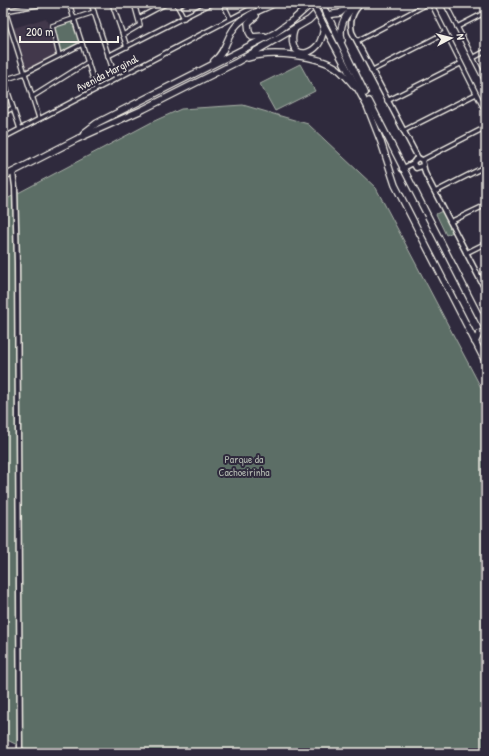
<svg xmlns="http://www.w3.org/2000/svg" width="489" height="756" viewBox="0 0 489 756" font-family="'Patrick Hand',sans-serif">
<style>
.built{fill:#42384b}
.green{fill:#5c6e66;stroke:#a8b0a7}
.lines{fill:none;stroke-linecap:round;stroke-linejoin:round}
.minor-casing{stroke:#f4f1e8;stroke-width:6}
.tertiary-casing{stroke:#f4f1e8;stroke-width:7}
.primary-casing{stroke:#f4f1e8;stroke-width:8}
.minor{stroke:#2f2a3d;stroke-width:3.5}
.tertiary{stroke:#2f2a3d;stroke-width:4}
.primary{stroke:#2f2a3d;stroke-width:5.5}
.primary-bridge-casing{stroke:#f4f1e8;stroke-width:8;stroke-linecap:butt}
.primary-bridge{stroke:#2f2a3d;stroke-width:5.5}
.labels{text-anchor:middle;stroke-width:4;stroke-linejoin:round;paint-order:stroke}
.street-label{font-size:11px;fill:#f4f1e8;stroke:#2f2a3d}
.park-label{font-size:11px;fill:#b0b6ae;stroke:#2f2a3d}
</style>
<rect width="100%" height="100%" fill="#2f2a3d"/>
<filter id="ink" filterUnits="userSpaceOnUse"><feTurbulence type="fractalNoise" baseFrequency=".025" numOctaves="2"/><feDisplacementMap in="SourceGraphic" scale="8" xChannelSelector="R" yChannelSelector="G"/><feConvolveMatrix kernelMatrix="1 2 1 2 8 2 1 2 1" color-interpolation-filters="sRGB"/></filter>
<g filter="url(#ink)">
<!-- built -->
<polygon class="built" points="46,18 57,53 56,57 29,70 27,69 14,28"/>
<!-- green -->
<g class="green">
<polygon points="74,20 82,44 61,54 54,26"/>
<polygon points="300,64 315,91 275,111 260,84"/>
<polygon points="243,105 308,124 376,188 486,397 486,753 34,753 3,738 3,201 152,122 181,109"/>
<polygon points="442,211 453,232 446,235 436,214"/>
</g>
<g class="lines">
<!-- minor casing -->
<g class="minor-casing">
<g id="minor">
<polyline points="69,3 96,88"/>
<polyline points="91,3 116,79"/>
<polyline points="112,3 127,47"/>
<polyline points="176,3 184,18"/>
<polyline points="223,3 230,18"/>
<polyline points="431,3 486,113"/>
<polyline points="445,3 486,83"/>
<polyline points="3,4 39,118"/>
<polyline points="178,6 184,3"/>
<polyline points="5,11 48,3"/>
<polyline points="139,18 167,3"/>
<polyline points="457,27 486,12"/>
<polyline points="123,35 140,25 134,3"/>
<polyline points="357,41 429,3"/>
<polyline points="59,55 52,26 94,12"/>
<polyline points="108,56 212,3"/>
<polyline points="473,58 486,51"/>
<polyline points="371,71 445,33"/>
<polyline points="3,77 20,129"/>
<polyline points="4,80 25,73 82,44"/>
<polyline points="32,97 88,62"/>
<polyline points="387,101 460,64"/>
<polyline points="3,113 13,108"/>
<polyline points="403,131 476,94"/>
<polyline points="3,138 261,3"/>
<polyline points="422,160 486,127"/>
<polyline points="435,192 486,166"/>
<polyline points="450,222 486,205"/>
<polyline points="466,253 486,243"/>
</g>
</g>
<!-- tertiary casing -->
<g class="tertiary-casing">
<g id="tertiary">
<path d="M362,3c-9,8 -13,17 -10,29l66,126"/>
<polyline points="422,166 416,168 413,163 415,160 418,158 422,160 425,173 486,291"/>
<polyline points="402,169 413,163"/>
<polyline points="13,172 15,187 17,263 20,753"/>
</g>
</g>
<!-- primary casing -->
<g class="primary-casing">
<g id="primary">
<polyline points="326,12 365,93"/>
<polyline points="327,15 340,13 352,3"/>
<polyline points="256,16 248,23 249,32 252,37 264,36"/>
<polyline points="321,20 367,106 381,142 395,185 486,363"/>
<path d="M295,28c-9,22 8,34 23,17 4,-5 5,-12 6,-18"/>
<path d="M342,40c-4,-15 5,-28 16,-37"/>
<path d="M248,58c22,-8 71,-3 90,11 6,5 12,12 17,18"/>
<path d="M214,61c12,-9 12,-23 21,-34 9,-12 27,-17 40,-24"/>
<polyline points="369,101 486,330"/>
<polyline points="84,133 97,123 275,33 293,20 312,3"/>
<polyline points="3,177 77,139 144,109 237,62 309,20 326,3"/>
<polyline points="475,342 479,334 486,333"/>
</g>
</g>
<!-- minor -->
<use href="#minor" class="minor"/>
<!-- tertiary -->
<use href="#tertiary" class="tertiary"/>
<!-- primary -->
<use href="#primary" class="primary"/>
<!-- primary-bridge casing -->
<g class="primary-bridge-casing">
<g id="primary-bridge">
<polyline points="312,3 321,20"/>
<polyline points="321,3 326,12"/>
</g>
</g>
<!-- primary-bridge -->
<use href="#primary-bridge" class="primary-bridge"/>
</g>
</g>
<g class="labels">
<!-- street labels -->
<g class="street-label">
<text transform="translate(107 73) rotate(-27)" y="4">Avenida Marginal</text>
</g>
<!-- park labels -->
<g class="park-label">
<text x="244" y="463">Parque da<tspan x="244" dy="13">Cachoeirinha</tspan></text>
</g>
</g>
<!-- margin -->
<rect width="489" height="756" fill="none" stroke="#2f2a3d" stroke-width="16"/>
<rect x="8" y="8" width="473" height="740" fill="none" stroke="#f4f1e8" stroke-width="1.5" filter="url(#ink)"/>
<!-- north arrow -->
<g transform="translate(451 38) rotate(83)" stroke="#2f2a3d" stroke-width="3" paint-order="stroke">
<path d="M0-3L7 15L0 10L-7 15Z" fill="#f4f1e8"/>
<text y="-6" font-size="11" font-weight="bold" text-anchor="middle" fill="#f4f1e8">N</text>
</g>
<!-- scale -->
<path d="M20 36v6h98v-6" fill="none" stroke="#f4f1e8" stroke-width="2"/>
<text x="26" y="36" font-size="12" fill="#f4f1e8" stroke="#2f2a3d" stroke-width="3" paint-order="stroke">200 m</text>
</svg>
